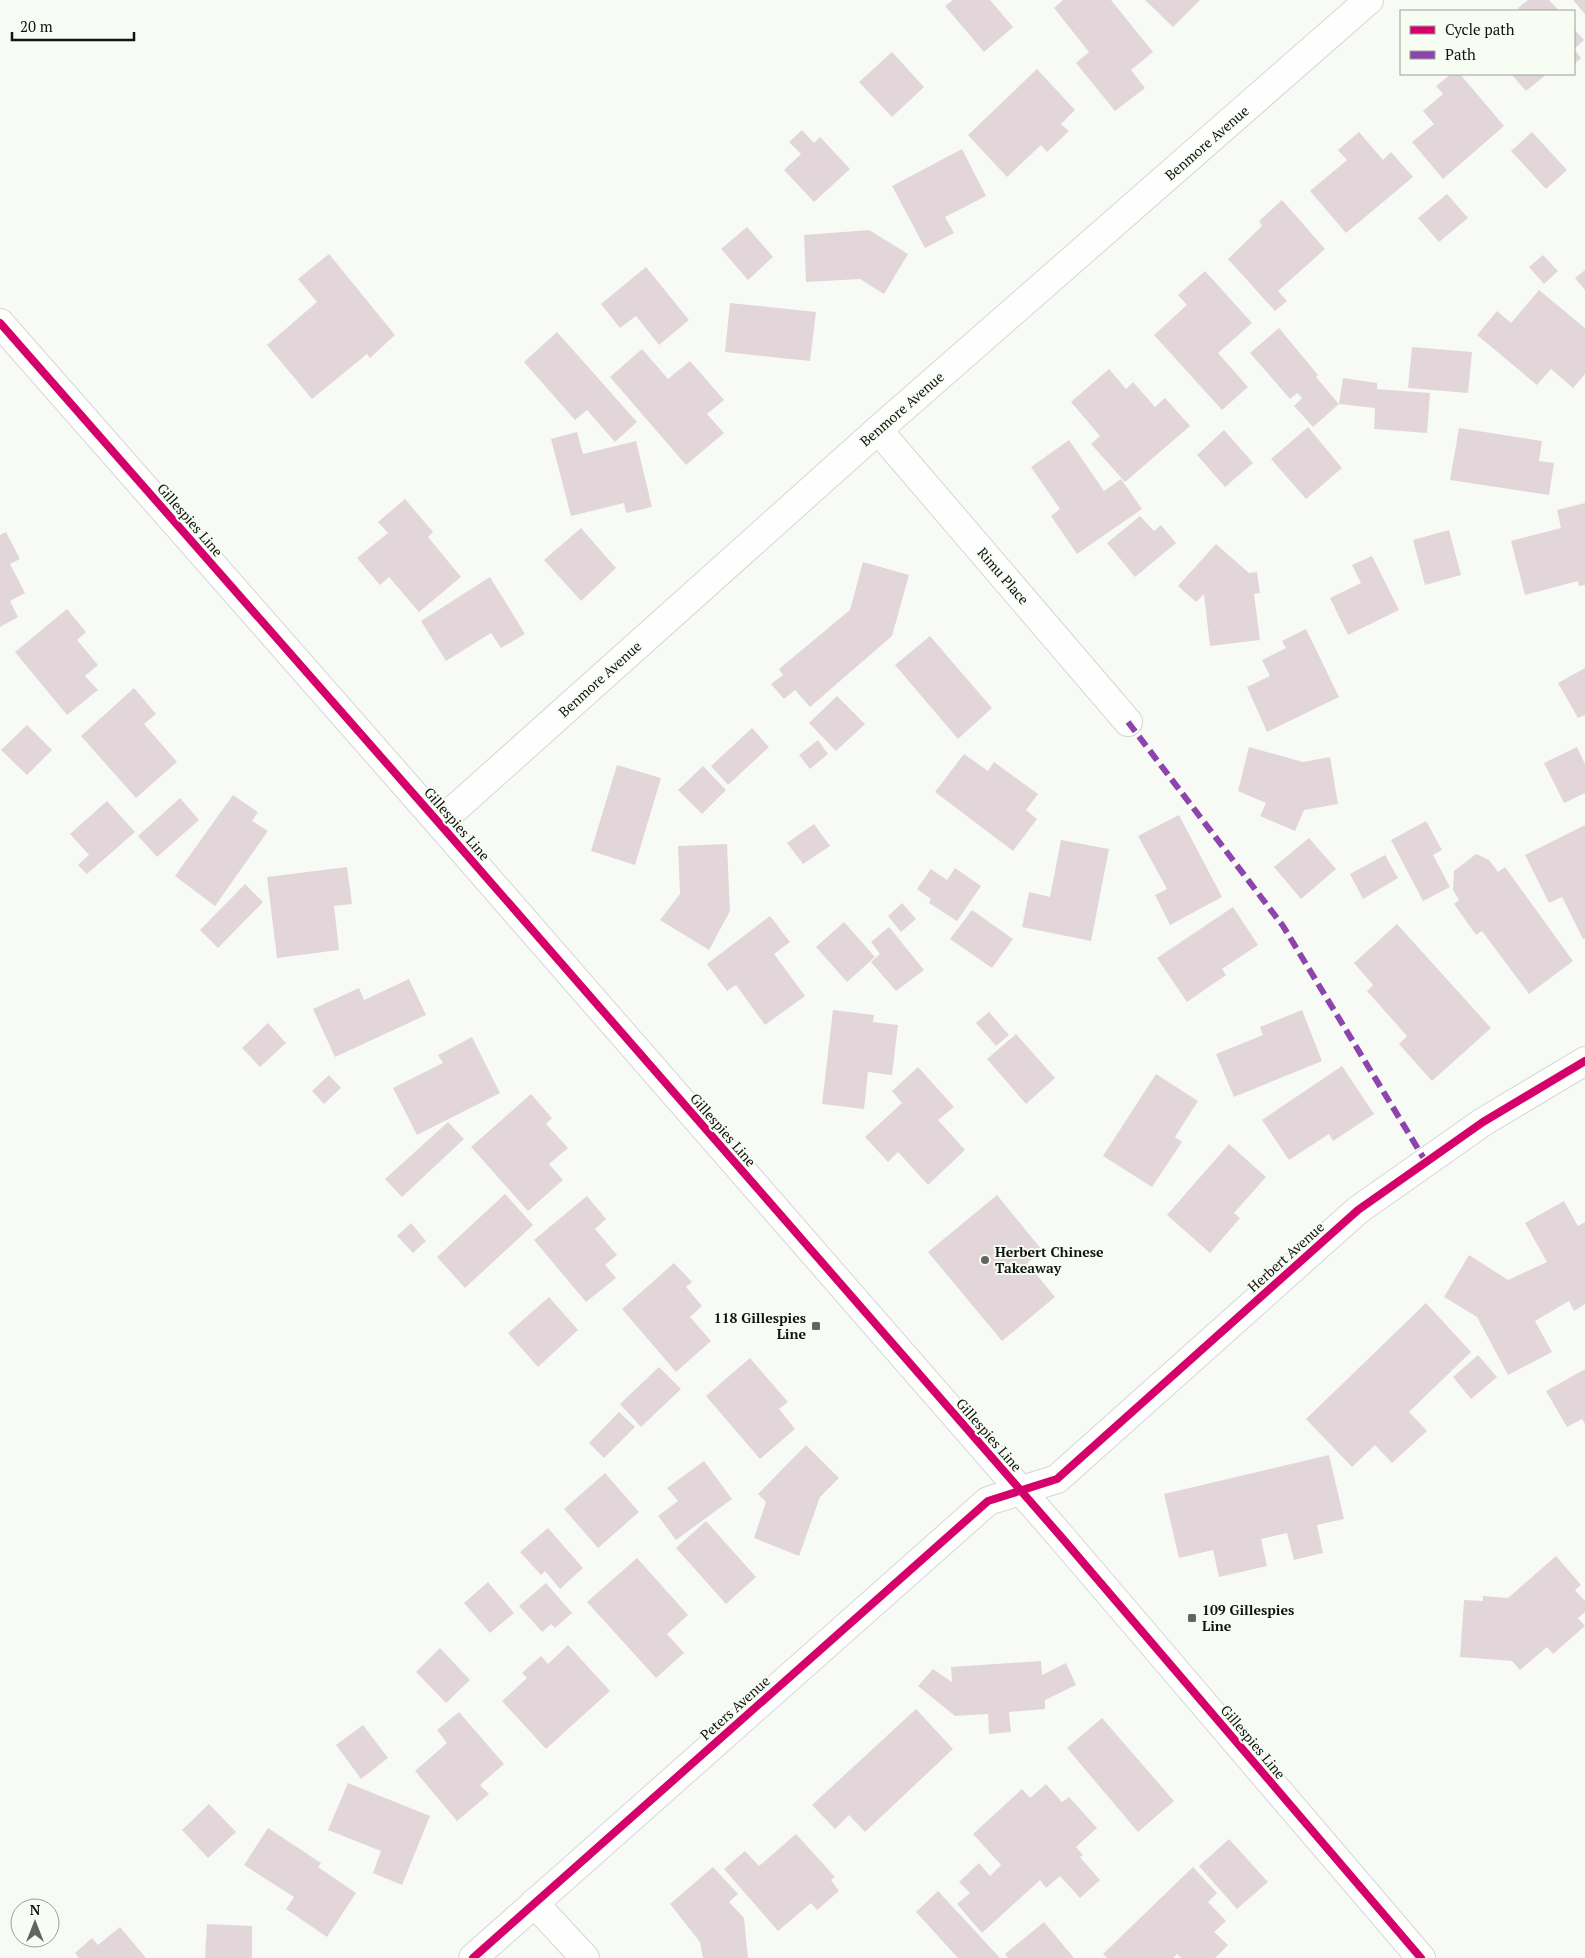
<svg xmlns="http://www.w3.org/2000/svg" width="1585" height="1958" viewBox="0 0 1585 1958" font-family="'PT Serif',serif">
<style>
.building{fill:#e3d6da}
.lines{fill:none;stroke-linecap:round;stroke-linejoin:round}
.minor-casing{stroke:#d5d7d2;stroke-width:30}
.tertiary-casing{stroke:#d5d7d2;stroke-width:30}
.minor{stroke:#fefefe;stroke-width:28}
.tertiary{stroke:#fefefe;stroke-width:28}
.quiet{stroke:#8e44ad;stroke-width:6;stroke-dasharray:12 6;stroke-linecap:butt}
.cycleway-casing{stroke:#f7fdf3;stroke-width:11}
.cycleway{stroke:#d6006c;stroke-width:8}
.poi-dot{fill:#626560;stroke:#f7fdf3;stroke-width:2}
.labels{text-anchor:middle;stroke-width:4;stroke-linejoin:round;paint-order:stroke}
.street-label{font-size:14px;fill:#121410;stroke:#f7fdf3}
.poi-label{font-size:14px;font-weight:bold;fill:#121410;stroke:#f7fdf3;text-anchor:start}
</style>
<rect width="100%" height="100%" fill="#f8fbf5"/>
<!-- building -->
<g class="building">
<polygon points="953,0 990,0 1013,27 984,52 945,6"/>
<polygon points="1063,0 1111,0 1153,52 1131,70 1145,88 1115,111 1076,63 1089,52 1054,8"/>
<polygon points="1145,0 1200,0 1173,27"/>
<polygon points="1528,0 1549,0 1559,11 1520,11 1518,8"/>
<polygon points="1573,0 1585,0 1585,14"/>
<polygon points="1574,29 1584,40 1574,49"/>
<polygon points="1574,49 1581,58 1574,64"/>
<polygon points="892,52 924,87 892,117 859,82"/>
<polygon points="1037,69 1075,110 1061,124 1069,131 1047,152 1041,145 1007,177 968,135"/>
<polygon points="1451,74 1460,74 1504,126 1443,179 1412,142 1434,124 1423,111 1443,94 1436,86"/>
<polygon points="1511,74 1547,74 1526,91"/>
<polygon points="802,130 814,143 820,137 850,169 814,202 784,170 801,154 789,142"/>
<polygon points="1359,132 1383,160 1391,152 1413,177 1346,233 1310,191 1347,160 1338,150"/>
<polygon points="1532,132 1567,170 1546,189 1511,151"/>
<polygon points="962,149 986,196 945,217 954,233 925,248 892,186"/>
<polygon points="1447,194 1468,218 1439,242 1418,218"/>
<polygon points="1282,200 1325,249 1278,291 1287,301 1275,311 1228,259 1262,226 1259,221"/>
<polygon points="747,227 773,257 748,280 721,249"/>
<polygon points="869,230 908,254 884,294 860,279 806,282 804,235"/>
<polygon points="329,254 395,335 370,358 367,354 312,399 267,345 317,302 298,279"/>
<polygon points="1543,255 1558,271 1544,284 1529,267"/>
<polygon points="646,267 689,320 659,345 636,316 620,328 601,304"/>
<polygon points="1585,270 1585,290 1575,278"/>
<polygon points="1205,271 1252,323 1218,353 1248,387 1222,410 1154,335 1187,305 1178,295"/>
<polygon points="1539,290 1585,328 1585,374 1573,388 1551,369 1537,385 1477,335 1497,311 1511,323"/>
<polygon points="730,303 816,312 810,361 725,352"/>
<polygon points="1279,328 1318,375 1316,377 1339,404 1343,378 1377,383 1377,389 1430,393 1427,433 1374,429 1375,408 1339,404 1313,427 1294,406 1302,398 1297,393 1290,399 1250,353"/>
<polygon points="557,332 637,422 615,442 587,410 575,420 524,362"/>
<polygon points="1412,347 1472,352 1468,393 1408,388"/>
<polygon points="642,349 668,379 690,361 724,400 707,414 724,433 686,465 610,377"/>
<polygon points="1109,369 1126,389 1133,382 1155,407 1165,398 1190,426 1125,482 1091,444 1100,436 1071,402"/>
<polygon points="1308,427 1342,468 1306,499 1271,459"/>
<polygon points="1459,428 1542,441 1539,461 1554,463 1549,495 1450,480"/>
<polygon points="1224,430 1253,463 1225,487 1197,455"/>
<polygon points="577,432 583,454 636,441 652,507 626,513 624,503 571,516 551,439"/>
<polygon points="1069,440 1104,491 1121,479 1142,509 1077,554 1051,516 1060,509 1031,467"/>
<polygon points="405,499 433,532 428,537 461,577 419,612 389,577 380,585 357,558 388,533 378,522"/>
<polygon points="1585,503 1585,585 1579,586 1578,581 1525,595 1511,541 1561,528 1557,510"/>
<polygon points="1140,516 1154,531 1161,525 1176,543 1135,577 1107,543"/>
<polygon points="581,528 616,568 581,601 544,560"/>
<polygon points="1449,530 1461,575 1425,585 1413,540"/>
<polygon points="6,532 20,559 10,564 25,593 10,601 18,617 0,627 0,535"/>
<polygon points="1216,544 1249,573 1257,572 1260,593 1254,594 1260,640 1210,646 1204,594 1196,602 1178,586"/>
<polygon points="1372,556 1399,610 1348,635 1330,598 1361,583 1352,565"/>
<polygon points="863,562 909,575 892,636 810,707 795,690 784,699 771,684 783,675 779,669 850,610"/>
<polygon points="490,577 525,634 501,648 491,633 446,661 421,621"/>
<polygon points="67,609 86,632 77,640 98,665 85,676 98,690 67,715 15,652"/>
<polygon points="1306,629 1339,697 1267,732 1247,687 1270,676 1262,660 1286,648 1282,641"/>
<polygon points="930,636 992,708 958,739 895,665"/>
<polygon points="1585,668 1585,715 1578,718 1558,683"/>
<polygon points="134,688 156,714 144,724 177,762 136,798 81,736"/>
<polygon points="837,696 865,724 836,751 809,723"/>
<polygon points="27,725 52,750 27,775 1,750"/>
<polygon points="752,728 769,747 728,785 711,766"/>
<polygon points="818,740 828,754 810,769 799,755"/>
<polygon points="1249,747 1303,762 1330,757 1338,804 1304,810 1295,831 1260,816 1266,803 1238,791"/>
<polygon points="1577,747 1585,764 1585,793 1564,803 1544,763"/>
<polygon points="964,754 988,771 994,762 1038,794 1026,810 1037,819 1013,851 935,792"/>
<polygon points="617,765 661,778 635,865 591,851"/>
<polygon points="703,766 726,790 702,814 678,790"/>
<polygon points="233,795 258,812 252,821 268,831 215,906 175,876"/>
<polygon points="180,798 199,820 157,857 138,836"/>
<polygon points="107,801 135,832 87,874 78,865 89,855 70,834"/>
<polygon points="1179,815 1222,897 1170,925 1155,895 1167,889 1138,836"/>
<polygon points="1426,821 1442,850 1433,855 1450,887 1423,901 1391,840"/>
<polygon points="814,824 830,846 803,864 787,843"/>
<polygon points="1585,825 1585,938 1583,939 1562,897 1549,903 1525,855"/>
<polygon points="1309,838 1336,869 1301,899 1274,867"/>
<polygon points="1061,840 1109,849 1091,941 1022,927 1029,892 1050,897"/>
<polygon points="727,844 730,911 709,950 660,920 680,894 678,846"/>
<polygon points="1476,854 1489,860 1498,872 1505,867 1573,961 1529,994 1482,931 1476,935 1454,904 1459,900 1453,890 1454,871"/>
<polygon points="1385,855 1398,878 1363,899 1350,874"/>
<polygon points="347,867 352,904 334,906 339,950 277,958 267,877"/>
<polygon points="955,868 981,886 957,921 929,903 931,899 917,889 931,869 947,880"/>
<polygon points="245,884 263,902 218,948 200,930"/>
<polygon points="902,903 916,919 901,932 888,916"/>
<polygon points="1233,907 1258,945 1222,969 1226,975 1187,1002 1157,958"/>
<polygon points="972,910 1013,939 992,968 950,939"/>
<polygon points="770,916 790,942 774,954 805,996 765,1025 736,985 727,991 707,964"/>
<polygon points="844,922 875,957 847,982 816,947"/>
<polygon points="1397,924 1491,1028 1432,1081 1399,1044 1407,1036 1367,991 1373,985 1354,963"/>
<polygon points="889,927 924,970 896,991 871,962 880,954 871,942"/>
<polygon points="409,979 426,1015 335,1057 313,1009 359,988 364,1000"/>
<polygon points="833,1010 874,1015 873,1022 898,1025 892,1075 868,1072 864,1109 822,1104"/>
<polygon points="1302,1010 1322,1061 1234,1097 1216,1054 1263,1035 1260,1027"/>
<polygon points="989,1012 1009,1035 996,1046 976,1023"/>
<polygon points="268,1023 286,1043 260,1067 242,1048"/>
<polygon points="1016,1034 1055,1078 1026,1104 987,1059"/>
<polygon points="472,1037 500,1093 417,1135 393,1088 443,1063 438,1055"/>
<polygon points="1342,1066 1374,1114 1333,1141 1329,1134 1289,1160 1262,1120"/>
<polygon points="918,1067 954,1107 938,1120 965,1150 928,1185 898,1152 888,1162 865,1137 902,1103 892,1091"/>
<polygon points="1156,1074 1198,1101 1175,1137 1182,1142 1152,1187 1103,1156"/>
<polygon points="329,1075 341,1088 324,1104 312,1091"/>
<polygon points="531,1094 552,1118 546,1124 568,1148 549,1164 563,1180 528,1211 471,1147"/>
<polygon points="448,1122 464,1139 402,1197 385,1179"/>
<polygon points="1229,1144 1266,1177 1234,1213 1240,1218 1210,1253 1167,1215"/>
<polygon points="505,1194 533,1225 465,1288 437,1257"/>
<polygon points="997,1195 1042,1250 1027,1263 1055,1297 1002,1341 928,1252"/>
<polygon points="587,1196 606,1219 595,1229 617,1255 605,1265 616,1278 586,1302 534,1240"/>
<polygon points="1564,1201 1578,1226 1585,1222 1585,1304 1574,1311 1569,1301 1535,1321 1552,1352 1508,1375 1477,1317 1444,1297 1469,1255 1508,1280 1547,1262 1525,1223"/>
<polygon points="411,1223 426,1241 413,1253 397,1236"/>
<polygon points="674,1263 692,1282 686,1287 702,1306 690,1317 711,1341 676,1372 622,1309"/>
<polygon points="549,1297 578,1330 538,1367 508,1333"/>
<polygon points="1426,1303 1471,1352 1409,1412 1427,1431 1392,1463 1375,1445 1352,1467 1306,1419"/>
<polygon points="1478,1355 1497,1377 1471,1399 1453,1377"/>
<polygon points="750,1358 788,1402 779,1409 795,1429 760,1459 706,1396"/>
<polygon points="659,1367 681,1389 641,1427 620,1404"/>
<polygon points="1585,1369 1585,1424 1582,1419 1567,1427 1546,1391"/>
<polygon points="619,1412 635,1427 604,1458 589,1443"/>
<polygon points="806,1445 839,1478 820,1497 799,1556 754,1538 766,1502 758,1494"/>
<polygon points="1329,1455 1344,1519 1317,1525 1323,1553 1294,1560 1287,1533 1261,1539 1267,1566 1219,1577 1213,1550 1179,1558 1164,1494"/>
<polygon points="704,1461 732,1499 676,1540 658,1516 678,1501 667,1488"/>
<polygon points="605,1473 639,1512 598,1548 564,1509"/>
<polygon points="706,1521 756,1577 726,1604 676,1548"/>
<polygon points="548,1528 583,1568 560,1589 545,1571 541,1575 520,1552"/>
<polygon points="1556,1556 1581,1585 1575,1590 1585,1601 1585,1612 1578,1618 1585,1626 1553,1654 1547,1647 1520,1670 1512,1661 1460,1657 1464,1600 1483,1601 1483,1596 1508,1598"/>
<polygon points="637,1558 688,1615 667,1634 684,1653 656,1678 587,1602"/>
<polygon points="488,1582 514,1613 490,1633 464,1603"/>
<polygon points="546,1583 572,1613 555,1628 551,1624 542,1632 519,1606"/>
<polygon points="568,1645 610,1691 546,1749 502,1701 527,1678 522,1673 541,1656 548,1664"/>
<polygon points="440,1648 470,1680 446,1703 416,1672"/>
<polygon points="1041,1661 1042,1675 1066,1663 1076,1685 1045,1700 1045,1709 1009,1712 1011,1732 989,1734 988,1714 955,1716 918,1686 933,1669 952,1682 951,1667"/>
<polygon points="916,1709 953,1749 865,1832 849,1815 835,1829 812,1805"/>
<polygon points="459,1712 504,1764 480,1785 489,1794 457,1821 415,1771 447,1743 437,1730"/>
<polygon points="1102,1718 1174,1801 1138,1832 1067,1748"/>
<polygon points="363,1725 388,1758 361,1779 336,1745"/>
<polygon points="348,1783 430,1816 402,1885 373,1873 381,1851 328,1830"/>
<polygon points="1046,1784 1062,1802 1069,1797 1097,1828 1076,1847 1083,1855 1080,1857 1100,1880 1080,1898 1060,1876 1046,1888 1040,1880 982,1933 957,1904 970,1893 959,1882 979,1863 990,1876 1001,1865 973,1834 1022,1789 1030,1798"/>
<polygon points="209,1804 236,1832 208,1858 182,1830"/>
<polygon points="268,1828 321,1863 318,1867 356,1893 327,1937 286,1909 294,1897 244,1865"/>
<polygon points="796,1834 835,1877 831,1880 839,1891 817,1910 811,1903 778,1931 724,1869 745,1851 759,1866"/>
<polygon points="1229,1839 1268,1882 1237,1909 1199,1866"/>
<polygon points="713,1867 738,1894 729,1902 744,1918 748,1958 703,1958 700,1942 670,1904"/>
<polygon points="1193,1867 1217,1893 1208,1902 1226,1921 1214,1932 1228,1945 1215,1958 1181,1958 1177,1954 1173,1958 1107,1958 1103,1954"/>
<polygon points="938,1891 1000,1958 958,1958 916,1912"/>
<polygon points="1044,1922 1074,1958 1008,1958 1005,1954"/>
<polygon points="207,1924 252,1926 252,1958 205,1958"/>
<polygon points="120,1927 146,1958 79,1958 75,1953 92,1938 98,1945"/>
</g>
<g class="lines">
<!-- minor casing -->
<g class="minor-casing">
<g id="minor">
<polyline points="878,430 1128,722"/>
<polyline points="534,1903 585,1958"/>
<polyline points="473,1958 988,1501 1057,1479 1358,1210 1483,1122 1585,1061"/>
</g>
</g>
<!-- tertiary casing -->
<g class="tertiary-casing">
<g id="tertiary">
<polyline points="0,323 439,823 1063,1539 1421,1958"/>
<polyline points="439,823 878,430 1369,0"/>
</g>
</g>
<!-- minor -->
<use href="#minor" class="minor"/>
<!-- tertiary -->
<use href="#tertiary" class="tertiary"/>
<!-- quiet -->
<polyline class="quiet" points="1128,722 1283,926 1426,1162"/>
<!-- cycleway casing -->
<g class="cycleway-casing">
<g id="cycleway">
<polyline points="0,323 439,823 1063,1539 1421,1958"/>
<polyline points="473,1958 988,1501 1057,1479 1358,1210 1483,1122 1585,1061"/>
</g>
</g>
<!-- cycleway -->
<use href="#cycleway" class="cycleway"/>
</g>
<!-- markers -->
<g class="poi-dot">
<circle cx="985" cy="1260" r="5"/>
<rect x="811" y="1321" width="10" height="10" rx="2.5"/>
<rect x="1187" y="1613" width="10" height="10" rx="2.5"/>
</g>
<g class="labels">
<!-- street labels -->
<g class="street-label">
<text transform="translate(1207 143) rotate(-41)" y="5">Benmore Avenue</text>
<text transform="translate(902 409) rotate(-41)" y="5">Benmore Avenue</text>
<text transform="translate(190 520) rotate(49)" y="5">Gillespies Line</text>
<text transform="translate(1003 576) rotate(49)" y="5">Rimu Place</text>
<text transform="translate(600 679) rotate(-42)" y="5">Benmore Avenue</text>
<text transform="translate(457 824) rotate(49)" y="5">Gillespies Line</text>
<text transform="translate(723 1130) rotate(49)" y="5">Gillespies Line</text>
<text transform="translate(1286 1257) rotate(-42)" y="5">Herbert Avenue</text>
<text transform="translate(989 1435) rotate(49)" y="5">Gillespies Line</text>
<text transform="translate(735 1708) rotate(-42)" y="5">Peters Avenue</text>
<text transform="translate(1253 1742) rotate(50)" y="5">Gillespies Line</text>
</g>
<!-- poi labels -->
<g class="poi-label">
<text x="995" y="1257">Herbert Chinese<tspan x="995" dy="16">Takeaway</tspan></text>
<text x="806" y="1323" text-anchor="end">118 Gillespies<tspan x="806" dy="16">Line</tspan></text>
<text x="1202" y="1615">109 Gillespies<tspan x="1202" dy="16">Line</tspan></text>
</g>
</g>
<!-- legend -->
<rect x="1400" y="10" width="175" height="65" fill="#f7fdf3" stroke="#9ba098"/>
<rect x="1410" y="26" width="25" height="8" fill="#d6006c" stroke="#9ba098"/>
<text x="1445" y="35" font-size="15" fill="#121410">Cycle path</text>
<rect x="1410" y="51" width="25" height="8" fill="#8e44ad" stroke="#9ba098"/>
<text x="1445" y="60" font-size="15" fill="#121410">Path</text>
<!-- north arrow -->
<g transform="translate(35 1923)"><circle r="24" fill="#f7fdf3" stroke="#9ba098"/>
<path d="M0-4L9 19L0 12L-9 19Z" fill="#626560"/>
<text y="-8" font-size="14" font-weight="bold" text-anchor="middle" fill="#121410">N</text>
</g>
<!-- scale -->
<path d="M12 32v8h122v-8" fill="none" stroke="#121410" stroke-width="2.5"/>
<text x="20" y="32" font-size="15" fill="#121410" stroke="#f7fdf3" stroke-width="4" paint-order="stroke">20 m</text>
</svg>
